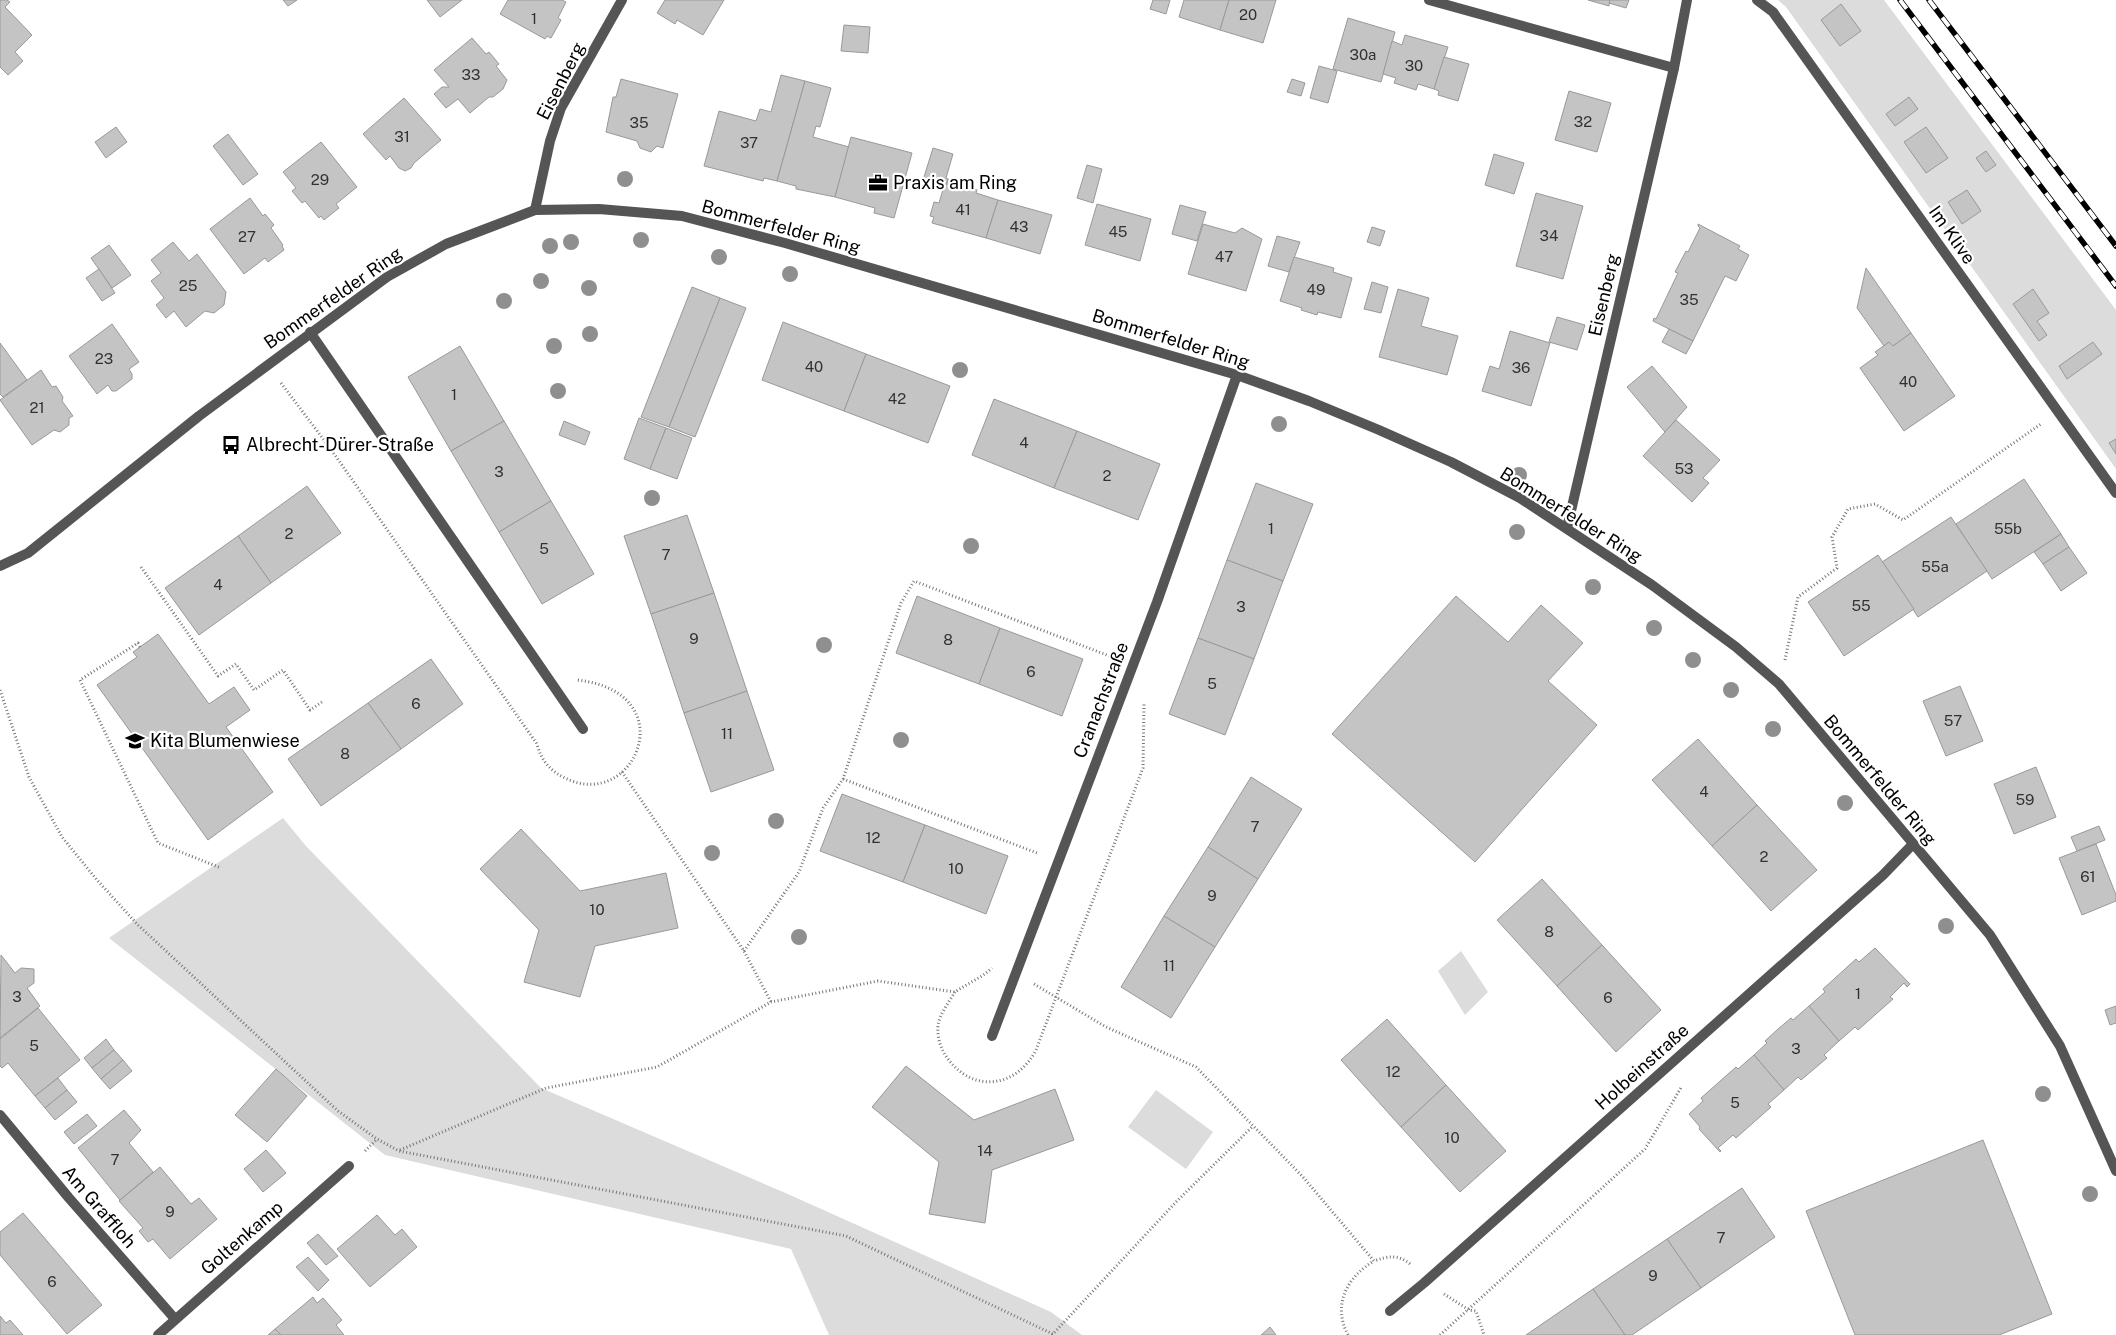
<svg xmlns="http://www.w3.org/2000/svg" width="2116" height="1335" viewBox="0 0 2116 1335" font-family="'Public Sans',sans-serif">
<style>
.green{fill:#dcdcdc}
.building{fill:#c4c4c4;stroke:#999}
.lines{fill:none;stroke-linecap:round;stroke-linejoin:round}
.path{stroke:#777;stroke-width:3;stroke-dasharray:1 2.5;stroke-linecap:butt}
.street{stroke:#555;stroke-width:10}
.rail-casing{stroke:#000;stroke-width:5.5}
.rail{stroke:#fff;stroke-width:4;stroke-dasharray:11;stroke-linecap:butt}
.tree{fill:#8f8f8f}
.labels{text-anchor:middle;stroke-width:4.5;stroke-linejoin:round;paint-order:stroke}
.number-label{font-size:15px;fill:#313131}
.street-label{font-size:18px;fill:#000;stroke:#fff}
.poi-label{font-size:18px;fill:#000;stroke:#fff;text-anchor:start}
</style>
<rect width="100%" height="100%" fill="#fff"/>
<!-- green -->
<g class="green">
<polygon points="1778,0 1884,0 2116,310 2116,469 1786,7"/>
<polygon points="283,818 306,846 541,1088 790,1195 1051,1312 1082,1335 829,1335 791,1249 385,1155 109,938"/>
<polygon points="1461,951 1488,992 1465,1015 1438,971"/>
<polygon points="1156,1090 1213,1132 1186,1169 1128,1127"/>
</g>
<!-- building -->
<g class="building">
<polygon points="0,0 7,0 10,2 5,7 32,35 15,52 23,61 8,75 0,67"/>
<polygon points="283,0 297,0 288,6"/>
<polygon points="427,0 462,0 440,17"/>
<polygon points="508,0 562,0 566,2 558,18 561,20 551,38 547,36 545,39 500,14"/>
<polygon points="665,0 724,0 703,35 677,20 675,24 657,13"/>
<polygon points="1153,0 1170,0 1166,14 1150,9"/>
<polygon points="1184,0 1229,0 1220,30 1179,17"/>
<polygon points="1229,0 1276,0 1263,43 1220,30"/>
<polygon points="1588,0 1610,0 1609,6"/>
<polygon points="1610,0 1629,0 1626,8 1609,3"/>
<polygon points="1841,4 1861,31 1840,46 1821,20"/>
<polygon points="1348,18 1395,32 1381,82 1333,69"/>
<polygon points="844,25 870,27 868,53 841,51"/>
<polygon points="1405,35 1448,47 1434,89 1418,84 1416,90 1394,83 1396,78 1383,74 1392,41 1402,45"/>
<polygon points="472,38 486,54 489,52 499,64 496,66 507,80 503,89 493,97 489,97 470,113 458,99 446,108 434,94 442,87 449,87 434,70"/>
<polygon points="1444,57 1469,64 1458,101 1438,95 1439,91 1434,89"/>
<polygon points="1319,66 1337,71 1328,103 1310,98"/>
<polygon points="781,75 805,81 777,181 764,178 763,181 704,166 719,111 756,121 760,109 771,112"/>
<polygon points="621,79 678,94 663,148 657,146 651,152 640,148 637,141 606,132 613,97 616,97"/>
<polygon points="1292,79 1305,83 1301,96 1287,92"/>
<polygon points="805,81 831,88 820,127 816,126 813,137 849,147 835,197 796,189 796,186 777,181"/>
<polygon points="1569,91 1611,103 1597,152 1555,140"/>
<polygon points="1909,97 1918,109 1895,126 1886,114"/>
<polygon points="404,98 441,140 414,163 411,168 405,171 399,168 390,156 386,160 363,134"/>
<polygon points="116,127 127,142 106,158 95,142"/>
<polygon points="1926,127 1948,158 1926,173 1904,142"/>
<polygon points="228,134 258,174 243,185 213,146"/>
<polygon points="851,137 912,153 894,218 874,213 875,208 835,197"/>
<polygon points="321,142 357,187 336,204 339,208 324,220 321,216 319,218 305,201 302,203 292,191 296,188 283,172"/>
<polygon points="933,148 953,154 946,178 948,179 946,185 923,180"/>
<polygon points="1986,151 1996,165 1986,172 1976,158"/>
<polygon points="1494,154 1524,163 1514,194 1485,185"/>
<polygon points="1087,165 1102,169 1093,203 1077,198"/>
<polygon points="948,179 977,190 976,193 998,200 986,238 932,223 934,217 930,216 934,202 939,203 944,186 946,185"/>
<polygon points="1967,190 1981,211 1962,224 1948,202"/>
<polygon points="1536,193 1583,206 1563,279 1516,266"/>
<polygon points="250,198 263,216 265,214 274,225 271,228 283,245 282,246 284,250 268,262 265,258 244,274 210,229"/>
<polygon points="998,200 1052,215 1040,254 986,238"/>
<polygon points="1097,204 1151,219 1140,261 1085,245"/>
<polygon points="1180,205 1206,212 1197,241 1172,234"/>
<polygon points="1203,224 1235,233 1242,228 1262,239 1246,291 1188,274"/>
<polygon points="1698,224 1740,246 1738,249 1749,255 1736,281 1725,276 1693,341 1653,321 1654,318 1656,319 1678,273 1675,272 1686,251 1688,252 1700,228 1698,226"/>
<polygon points="1372,227 1385,231 1380,246 1367,242"/>
<polygon points="1277,236 1300,242 1289,272 1268,266"/>
<polygon points="173,242 189,261 197,254 226,292 224,305 214,313 205,311 186,327 174,311 166,318 156,305 164,298 151,281 161,273 151,260"/>
<polygon points="109,245 131,275 112,288 91,258"/>
<polygon points="1294,257 1334,268 1333,272 1352,278 1341,318 1318,312 1317,315 1301,310 1302,308 1280,301"/>
<polygon points="1866,268 1911,333 1893,346 1889,342 1884,346 1857,308"/>
<polygon points="99,269 115,293 102,301 86,278"/>
<polygon points="1372,282 1388,287 1381,313 1364,309"/>
<polygon points="692,287 720,298 669,427 641,417"/>
<polygon points="1398,289 1429,298 1421,326 1458,336 1447,375 1379,357"/>
<polygon points="2033,289 2049,313 2037,321 2047,335 2039,341 2013,304"/>
<polygon points="720,298 746,308 695,437 669,427"/>
<polygon points="1557,317 1585,325 1577,350 1549,342"/>
<polygon points="783,322 866,354 844,411 762,380"/>
<polygon points="112,324 139,362 129,369 132,374 132,379 116,391 112,391 108,385 97,394 69,356"/>
<polygon points="1669,329 1693,341 1686,354 1662,342"/>
<polygon points="1510,331 1550,343 1531,406 1482,391 1490,366 1499,369"/>
<polygon points="1911,333 1955,396 1904,431 1860,368 1878,355 1875,352 1889,342 1893,346"/>
<polygon points="2093,342 2102,354 2067,379 2059,366"/>
<polygon points="0,343 27,380 3,397 0,394"/>
<polygon points="460,346 504,421 451,451 408,377"/>
<polygon points="866,354 950,386 928,443 844,411"/>
<polygon points="1652,366 1687,407 1665,432 1627,387"/>
<polygon points="41,370 52,387 56,386 63,397 62,401 73,416 69,418 69,425 60,432 54,430 32,445 0,400"/>
<polygon points="994,399 1077,431 1054,488 972,455"/>
<polygon points="639,418 666,428 650,469 624,459"/>
<polygon points="1676,420 1720,460 1703,478 1709,483 1692,502 1643,456"/>
<polygon points="504,421 551,501 499,532 451,451"/>
<polygon points="564,421 590,432 585,445 559,435"/>
<polygon points="666,428 692,438 677,479 650,469"/>
<polygon points="1077,431 1160,464 1138,520 1054,488"/>
<polygon points="2116,439 2116,454 2109,443"/>
<polygon points="2024,479 2061,534 1992,579 1956,524"/>
<polygon points="1256,483 1313,504 1283,581 1227,560"/>
<polygon points="307,486 341,533 271,583 238,536"/>
<polygon points="551,501 594,574 542,604 499,532"/>
<polygon points="687,515 714,593 651,614 624,536"/>
<polygon points="1951,517 1987,571 1918,617 1882,562"/>
<polygon points="2061,534 2069,547 2043,564 2034,552"/>
<polygon points="238,536 271,583 199,635 165,588"/>
<polygon points="2069,547 2087,573 2061,591 2043,564"/>
<polygon points="1878,555 1914,609 1844,656 1808,602"/>
<polygon points="1227,560 1283,581 1254,659 1198,638"/>
<polygon points="714,593 747,691 684,713 651,614"/>
<polygon points="917,596 1000,628 979,684 896,653"/>
<polygon points="1456,596 1508,642 1541,605 1583,643 1548,681 1597,725 1475,862 1332,734"/>
<polygon points="1000,628 1083,659 1062,716 979,684"/>
<polygon points="158,634 209,704 234,687 250,710 226,727 273,792 208,840 97,685 137,657 133,652"/>
<polygon points="1198,638 1254,659 1225,735 1169,714"/>
<polygon points="431,659 463,704 401,749 368,703"/>
<polygon points="1960,686 1983,741 1946,756 1923,701"/>
<polygon points="747,691 774,770 711,792 684,713"/>
<polygon points="368,703 401,749 321,806 288,759"/>
<polygon points="1698,739 1757,805 1712,846 1652,780"/>
<polygon points="2036,767 2056,817 2014,834 1994,784"/>
<polygon points="1251,777 1302,809 1258,879 1208,847"/>
<polygon points="842,794 925,825 903,882 820,851"/>
<polygon points="1757,805 1817,870 1771,911 1712,846"/>
<polygon points="925,825 1008,856 986,914 903,882"/>
<polygon points="2099,826 2105,840 2077,851 2071,837"/>
<polygon points="521,829 580,891 666,873 678,928 595,946 580,997 524,982 539,930 480,869"/>
<polygon points="2096,844 2116,895 2116,901 2082,915 2059,858"/>
<polygon points="1208,847 1258,879 1215,947 1164,916"/>
<polygon points="1542,879 1602,945 1557,986 1497,920"/>
<polygon points="1164,916 1215,947 1171,1018 1121,987"/>
<polygon points="1602,945 1661,1010 1616,1052 1557,986"/>
<polygon points="1875,948 1910,984 1907,987 1904,983 1890,997 1893,999 1858,1030 1855,1027 1839,1041 1809,1006 1825,992 1823,989 1856,959 1859,962"/>
<polygon points="1,955 15,973 21,968 34,969 34,983 27,988 40,1006 0,1038"/>
<polygon points="1809,1006 1839,1041 1824,1055 1827,1058 1801,1080 1798,1077 1784,1090 1754,1055 1767,1043 1765,1041 1778,1029 1791,1018 1793,1020"/>
<polygon points="2116,1006 2116,1023 2110,1025 2105,1010"/>
<polygon points="38,1008 80,1060 35,1096 8,1063 2,1068 0,1066 0,1039"/>
<polygon points="1387,1019 1446,1085 1401,1127 1341,1060"/>
<polygon points="106,1039 114,1050 92,1068 84,1058"/>
<polygon points="114,1050 123,1060 101,1079 92,1068"/>
<polygon points="1754,1055 1784,1090 1768,1104 1771,1107 1736,1138 1733,1135 1718,1148 1721,1151 1720,1152 1699,1129 1700,1127 1689,1114 1703,1101 1701,1098 1736,1067 1738,1069"/>
<polygon points="123,1060 132,1071 110,1089 101,1079"/>
<polygon points="906,1066 974,1120 1055,1089 1074,1140 992,1170 985,1223 929,1214 939,1162 872,1107"/>
<polygon points="276,1069 307,1096 267,1142 235,1115"/>
<polygon points="58,1078 67,1090 45,1108 35,1096"/>
<polygon points="1446,1085 1506,1151 1460,1192 1401,1127"/>
<polygon points="67,1090 77,1102 55,1120 45,1108"/>
<polygon points="124,1110 141,1130 129,1143 153,1172 120,1200 78,1148"/>
<polygon points="87,1114 97,1126 74,1144 64,1132"/>
<polygon points="1983,1140 2052,1314 1999,1335 1855,1335 1806,1211"/>
<polygon points="266,1150 286,1173 263,1192 244,1169"/>
<polygon points="160,1167 191,1204 199,1198 217,1219 170,1259 153,1239 148,1242 139,1231 143,1228 119,1201"/>
<polygon points="1742,1188 1775,1237 1701,1288 1667,1239"/>
<polygon points="23,1213 102,1305 67,1334 0,1255 0,1232"/>
<polygon points="377,1215 395,1235 402,1229 417,1247 370,1287 337,1249"/>
<polygon points="318,1234 338,1256 326,1265 307,1243"/>
<polygon points="1667,1239 1701,1288 1632,1335 1625,1335 1593,1289"/>
<polygon points="308,1257 329,1280 318,1291 296,1267"/>
<polygon points="1593,1289 1625,1335 1526,1335 1558,1313"/>
<polygon points="313,1297 317,1303 323,1298 342,1320 336,1325 344,1335 281,1335 275,1329"/>
<polygon points="0,1316 6,1323 10,1320 23,1335 0,1335"/>
<polygon points="1270,1327 1276,1335 1261,1335"/>
<polygon points="275,1329 281,1335 268,1335"/>
</g>
<g class="lines">
<!-- path -->
<g class="path">
<path d="M281,383l49,65 207,296c4,16 13,27 28,34 70,35 121,-86 12,-98"/>
<polyline points="141,567 218,676 236,664 254,690 283,670 310,710 322,702"/>
<polyline points="140,647 138,643 80,680 158,843 221,868"/>
<polyline points="1785,660 1798,597 1837,568 1832,537 1848,509 1875,504 1903,520 2041,424"/>
<polyline points="0,690 29,777 62,837 97,880 138,925 338,1111 377,1139 399,1151 846,1236 1055,1335"/>
<polyline points="622,772 744,951 771,1002"/>
<polyline points="843,779 1037,853"/>
<polyline points="744,951 799,872 823,808 843,779 901,603 914,581 1112,657"/>
<path d="M1034,984l72,43 90,40 107,110 71,84c14,-5 24,-7 36,3"/>
<path d="M955,992c-6,10 -16,23 -17,34 -1,12 3,24 10,33 26,35 69,28 88,-9l107,-282 1,-65"/>
<path d="M400,1150l146,-62 111,-21 114,-65 107,-21 77,11c13,-9 25,-13 37,-24"/>
<polyline points="365,1151 377,1139"/>
<polyline points="1444,1294 1469,1310 1476,1311 1484,1335"/>
<polyline points="1052,1335 1176,1202 1253,1126"/>
<path d="M1348,1335c-16,-30 -1,-58 26,-74"/>
<polyline points="1440,1335 1645,1149 1682,1086"/>
</g>
<!-- street -->
<g class="street">
<polyline points="1429,0 1674,68 1567,528"/>
<polyline points="1757,0 1773,12 2116,493"/>
<polyline points="1674,68 1687,0"/>
<polyline points="535,210 550,141 561,108 622,0"/>
<polyline points="310,332 583,729"/>
<polyline points="0,566 28,553 199,416 387,277 446,244 535,210 599,209 682,216 785,243 1237,375 1309,401 1379,430 1451,462 1520,498 1652,585 1736,647 1779,684 1990,935 2060,1046 2116,1171"/>
<polyline points="992,1036 1157,602 1237,375"/>
<polyline points="0,1115 69,1198 175,1319"/>
<polyline points="1390,1311 1424,1283 1883,875 1913,844"/>
<polyline points="158,1335 349,1166"/>
</g>
<!-- rail casing -->
<g class="rail-casing">
<g id="rail">
<polyline points="1900,0 2116,286"/>
<polyline points="1929,0 2116,246"/>
</g>
</g>
<!-- rail -->
<use href="#rail" class="rail"/>
</g>
<!-- trees -->
<g class="tree">
<circle cx="625" cy="179" r="8"/>
<circle cx="641" cy="240" r="8"/>
<circle cx="571" cy="242" r="8"/>
<circle cx="550" cy="246" r="8"/>
<circle cx="719" cy="257" r="8"/>
<circle cx="790" cy="274" r="8"/>
<circle cx="541" cy="281" r="8"/>
<circle cx="589" cy="288" r="8"/>
<circle cx="504" cy="301" r="8"/>
<circle cx="590" cy="334" r="8"/>
<circle cx="554" cy="346" r="8"/>
<circle cx="960" cy="370" r="8"/>
<circle cx="558" cy="391" r="8"/>
<circle cx="1279" cy="424" r="8"/>
<circle cx="1519" cy="475" r="8"/>
<circle cx="652" cy="498" r="8"/>
<circle cx="1517" cy="532" r="8"/>
<circle cx="971" cy="546" r="8"/>
<circle cx="1593" cy="587" r="8"/>
<circle cx="1654" cy="628" r="8"/>
<circle cx="824" cy="645" r="8"/>
<circle cx="1693" cy="660" r="8"/>
<circle cx="1731" cy="690" r="8"/>
<circle cx="1773" cy="729" r="8"/>
<circle cx="901" cy="740" r="8"/>
<circle cx="1845" cy="803" r="8"/>
<circle cx="776" cy="821" r="8"/>
<circle cx="712" cy="853" r="8"/>
<circle cx="1946" cy="926" r="8"/>
<circle cx="799" cy="937" r="8"/>
<circle cx="2043" cy="1094" r="8"/>
<circle cx="2090" cy="1194" r="8"/>
</g>
<!-- icons -->
<defs>
<g id="office-bare" transform="scale(1.5)"><path d="M-6-3h4V-5.5h4V-3h4V5H-6ZM-1-4.5V-3h2v-1.5ZM-6 0V1H6V0Z" fill="#000" stroke="#fff" stroke-width="2.5" paint-order="stroke"/></g>
<g id="bus-bare" transform="scale(1.5)"><path d="M-5-6H5V4H4V6H2V4H-2V6H-4V4H-5ZM-3.5-4V0h7V-4ZM-3.5 1.2v1.5H-2V1.2ZM2 1.2v1.5H3.5V1.2Z" fill="#000" stroke="#fff" stroke-width="2.5" paint-order="stroke"/></g>
<g id="school-bare" transform="scale(1.5)"><path d="M0-5L7-2L0 1L-7-2ZM-4 1L0 2.5L4 1V4Q0 6-4 4Z" fill="#000" stroke="#fff" stroke-width="2.5" paint-order="stroke"/></g>
</defs>
<g fill-rule="evenodd">
<use href="#office-bare" x="878" y="183"/>
<use href="#bus-bare" x="231" y="445"/>
<use href="#school-bare" x="135" y="741"/>
</g>
<g class="labels">
<!-- number labels -->
<g class="number-label">
<text x="1248" y="20">20</text>
<text x="534" y="24">1</text>
<text x="1363" y="60">30a</text>
<text x="1414" y="71">30</text>
<text x="471" y="80">33</text>
<text x="1583" y="127">32</text>
<text x="639" y="128">35</text>
<text x="402" y="142">31</text>
<text x="749" y="148">37</text>
<text x="320" y="185">29</text>
<text x="963" y="215">41</text>
<text x="1019" y="232">43</text>
<text x="1118" y="237">45</text>
<text x="1549" y="241">34</text>
<text x="247" y="242">27</text>
<text x="1224" y="262">47</text>
<text x="188" y="291">25</text>
<text x="1316" y="295">49</text>
<text x="1689" y="305">35</text>
<text x="104" y="364">23</text>
<text x="814" y="372">40</text>
<text x="1521" y="373">36</text>
<text x="1908" y="387">40</text>
<text x="454" y="400">1</text>
<text x="897" y="404">42</text>
<text x="37" y="413">21</text>
<text x="1024" y="448">4</text>
<text x="1684" y="474">53</text>
<text x="499" y="477">3</text>
<text x="1107" y="481">2</text>
<text x="1271" y="534">1</text>
<text x="2008" y="534">55b</text>
<text x="289" y="539">2</text>
<text x="544" y="554">5</text>
<text x="666" y="560">7</text>
<text x="1935" y="572">55a</text>
<text x="218" y="590">4</text>
<text x="1861" y="611">55</text>
<text x="1241" y="612">3</text>
<text x="694" y="644">9</text>
<text x="948" y="645">8</text>
<text x="1031" y="677">6</text>
<text x="1212" y="689">5</text>
<text x="416" y="709">6</text>
<text x="1953" y="726">57</text>
<text x="727" y="739">11</text>
<text x="345" y="759">8</text>
<text x="1704" y="797">4</text>
<text x="2025" y="805">59</text>
<text x="1255" y="832">7</text>
<text x="873" y="843">12</text>
<text x="1764" y="862">2</text>
<text x="956" y="874">10</text>
<text x="2088" y="882">61</text>
<text x="1212" y="901">9</text>
<text x="597" y="915">10</text>
<text x="1549" y="937">8</text>
<text x="1169" y="971">11</text>
<text x="1858" y="999">1</text>
<text x="17" y="1002">3</text>
<text x="1608" y="1003">6</text>
<text x="34" y="1051">5</text>
<text x="1796" y="1054">3</text>
<text x="1393" y="1077">12</text>
<text x="1735" y="1108">5</text>
<text x="1452" y="1143">10</text>
<text x="985" y="1156">14</text>
<text x="115" y="1165">7</text>
<text x="170" y="1217">9</text>
<text x="1721" y="1243">7</text>
<text x="1653" y="1281">9</text>
<text x="52" y="1287">6</text>
</g>
<!-- street labels -->
<g class="street-label">
<text transform="translate(561 81) rotate(-63)" y="6">Eisenberg</text>
<text transform="translate(781 227) rotate(15)" y="6">Bommerfelder Ring</text>
<text transform="translate(1952 235) rotate(55)" y="6">Im Klive</text>
<text transform="translate(1604 295) rotate(-77)" y="6">Eisenberg</text>
<text transform="translate(333 298) rotate(-35)" y="6">Bommerfelder Ring</text>
<text transform="translate(1171 339) rotate(17)" y="6">Bommerfelder Ring</text>
<text transform="translate(1571 515) rotate(32)" y="6">Bommerfelder Ring</text>
<text transform="translate(1101 700) rotate(-69)" y="6">Cranachstraße</text>
<text transform="translate(1880 780) rotate(50)" y="6">Bommerfelder Ring</text>
<text transform="translate(1642 1067) rotate(-42)" y="6">Holbeinstraße</text>
<text transform="translate(99 1207) rotate(49)" y="6">Am Graffloh</text>
<text transform="translate(242 1238) rotate(-41)" y="6">Goltenkamp</text>
</g>
<!-- poi labels -->
<g class="poi-label">
<text x="893" y="189">Praxis am Ring</text>
<text x="246" y="451">Albrecht-Dürer-Straße</text>
<text x="150" y="747">Kita Blumenwiese</text>
</g>
</g>
</svg>
